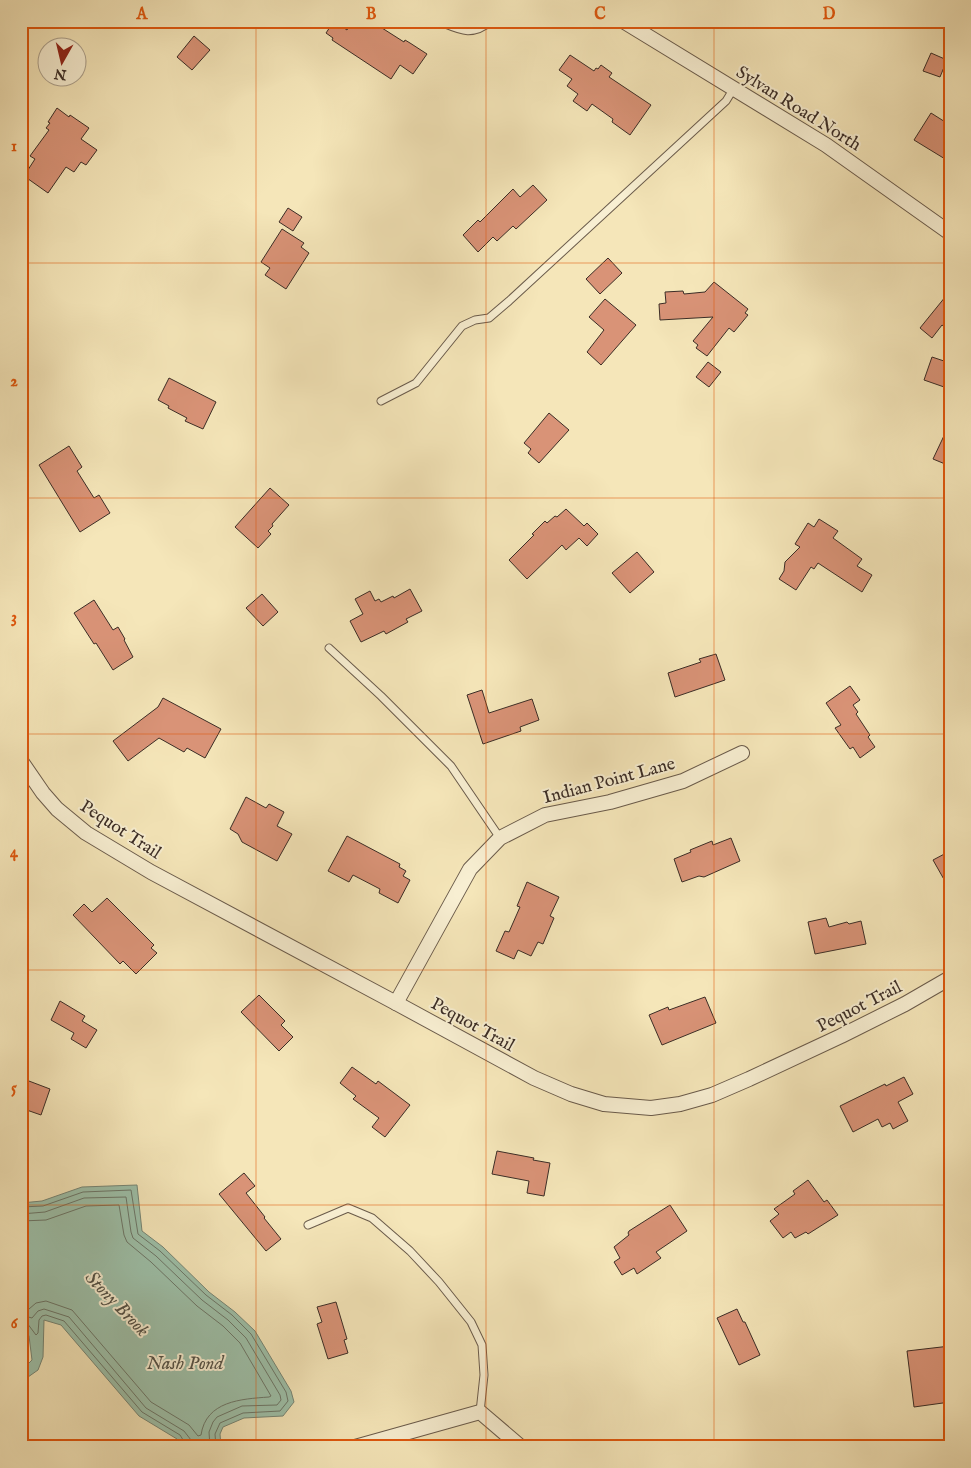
<svg xmlns="http://www.w3.org/2000/svg" width="971" height="1468" viewBox="0 0 971 1468" font-family="'IM FELL English',serif">
<style>
.water{fill:#9dc0a9;stroke:#768575}
.lines{fill:none;stroke-linecap:round;stroke-linejoin:round}
.shore{stroke:#6c7668;stroke-width:1}
.building{fill:#d99377;stroke:#3b2d26}
.service-casing{stroke:#6a5b4b;stroke-width:9}
.minor-casing{stroke:#6a5b4b;stroke-width:16}
.service{stroke:#f8efd2;stroke-width:7}
.minor{stroke:#f8efd2;stroke-width:14}
.grid{fill:none;stroke:#df570d;stroke-width:1;stroke-opacity:0.55}
.labels{text-anchor:middle;stroke-width:4;stroke-linejoin:round;paint-order:stroke}
.street-label{font-size:18px;fill:#3b2d26;stroke:#f8efd2}
.water-label{font-size:19px;font-style:italic;fill:#545247;stroke:#f8efd2}
.neatline{fill:none;stroke:#df570d;stroke-width:2}
.grid-label{font-size:16px;text-anchor:middle;font-weight:bold;fill:#df570d}
</style>
<rect width="100%" height="100%" fill="#f5e6b9"/>
<filter id="stains"><feTurbulence type="fractalNoise" baseFrequency=".004" numOctaves="4"/><feColorMatrix values="0 0 0 0 .2 0 0 0 0 .09 0 0 0 0 .02 0 0 0 .5 -.17"/></filter>
<radialGradient id="worn" r=".72"><stop offset=".6" stop-color="#630" stop-opacity="0"/><stop offset="1" stop-color="#630" stop-opacity=".3"/></radialGradient>
<!-- water -->
<polygon class="water" points="137,1185 142,1231 163,1247 209,1292 235,1312 255,1331 291,1391 294,1402 283,1416 244,1418 223,1427 220,1434 221,1447 182,1447 177,1439 139,1416 61,1325 44,1320 43,1357 38,1370 21,1382 21,1371 32,1360 29,1336 21,1324 21,1203 42,1201 82,1187"/>
<g class="lines">
<!-- shore -->
<g class="shore">
<polyline points="21,1207 43,1206 83,1192 131,1190 138,1234 160,1251 206,1295 232,1315 251,1334 286,1392 288,1401 280,1411 243,1413 220,1423 215,1434 216,1447"/>
<polyline points="21,1214 45,1212 84,1198 126,1197 131,1232 133,1238 156,1256 202,1300 228,1320 246,1338 280,1395 281,1400 277,1405 242,1406 217,1417 213,1422 209,1432 210,1447"/>
<path d="M21,1221l25,-1 40,-14 33,-1 5,30 3,7 24,20 46,44 26,20 17,17 31,53 -2,1c-28,2 -63,4 -68,38l-3,1 -9,-11 -38,-23 -79,-92 -26,-9 -10,2 -7,6 -8,-1"/>
<polyline points="21,1315 32,1318 38,1311 44,1309 69,1317 146,1408 184,1431 191,1440 192,1447"/>
<polyline points="21,1322 27,1323 36,1335 38,1333 39,1320 42,1316 46,1315 64,1321 142,1412 180,1435 185,1443 186,1447"/>
</g>
</g>
<!-- building -->
<g class="building">
<polygon points="334,21 347,30 352,21 371,21 404,42 405,40 410,43 427,54 413,74 400,65 391,79 332,40 333,38 326,33"/>
<polygon points="194,36 210,50 192,70 177,57"/>
<polygon points="931,53 947,60 940,77 923,71"/>
<polygon points="570,55 594,71 596,68 598,69 601,65 612,73 609,77 651,105 630,135 612,122 613,119 592,104 587,111 573,101 578,94 567,86 572,79 559,70"/>
<polygon points="57,108 69,117 70,115 89,128 81,139 97,150 86,165 81,162 74,172 66,167 48,193 24,176 35,159 30,156 49,130 46,128 50,123 48,122"/>
<polygon points="931,113 950,125 950,162 914,140"/>
<polygon points="533,185 547,200 516,229 513,226 497,241 493,237 478,252 463,235 478,220 480,222 513,189 520,197"/>
<polygon points="288,208 302,217 293,231 279,222"/>
<polygon points="282,229 304,243 301,247 309,253 286,289 265,275 270,268 261,262"/>
<polygon points="608,258 622,273 600,294 586,279"/>
<polygon points="714,282 748,309 745,313 748,315 734,332 729,328 707,356 696,348 698,345 693,341 713,317 660,320 659,304 666,303 665,292 683,291 684,294 705,292"/>
<polygon points="950,291 950,331 942,325 932,338 920,328"/>
<polygon points="605,299 636,325 601,365 587,352 604,330 589,317"/>
<polygon points="932,357 950,363 950,380 947,388 924,380"/>
<polygon points="708,362 721,372 709,387 696,377"/>
<polygon points="169,378 216,402 203,429 185,421 187,418 168,408 169,406 158,400"/>
<polygon points="549,413 569,430 539,463 528,453 531,449 524,443"/>
<polygon points="950,423 950,466 933,459"/>
<polygon points="69,446 82,467 77,471 94,498 99,495 110,513 80,532 39,465"/>
<polygon points="270,488 289,505 272,524 273,526 268,531 271,534 258,548 235,527"/>
<polygon points="566,509 584,526 587,523 598,534 587,546 579,538 566,550 562,545 527,579 509,560 534,535 532,534 545,521 547,523 555,516 557,517"/>
<polygon points="819,519 838,531 833,538 862,559 857,566 872,575 862,592 818,563 814,569 811,567 796,590 779,579 784,571 785,562 800,547 795,544 808,523 814,527"/>
<polygon points="637,552 654,572 630,593 612,573"/>
<polygon points="410,589 422,611 406,619 408,622 386,634 384,631 361,642 350,621 363,614 355,599 370,591 375,601 379,599 381,602 393,596 394,598"/>
<polygon points="262,594 278,612 263,626 246,608"/>
<polygon points="94,600 113,630 118,627 125,639 124,640 133,657 113,670 96,643 94,644 74,613"/>
<polygon points="716,654 725,680 675,697 668,673 701,662 699,659"/>
<polygon points="850,686 860,700 853,705 858,712 856,714 870,735 868,737 875,747 860,758 853,747 850,749 835,728 841,725 826,703"/>
<polygon points="482,690 489,713 532,699 539,720 520,727 521,731 483,744 467,695"/>
<polygon points="163,698 221,729 205,758 187,748 184,752 159,738 128,761 113,741 158,707"/>
<polygon points="246,797 266,808 269,804 284,812 277,826 292,834 277,861 242,842 238,834 230,829"/>
<polygon points="347,836 400,864 399,867 406,871 403,876 410,880 398,903 379,893 380,889 353,875 349,882 328,871"/>
<polygon points="731,838 740,861 704,877 699,876 682,882 674,859 691,852 690,850 712,841 713,845"/>
<polygon points="950,851 950,890 933,860"/>
<polygon points="527,882 559,897 550,916 554,918 543,944 538,942 531,956 518,950 514,959 496,951 505,931 509,932 520,907 517,906"/>
<polygon points="107,898 154,945 151,948 157,953 136,974 123,961 120,964 73,915 84,904 92,912"/>
<polygon points="826,918 829,927 847,922 849,924 861,921 866,944 815,954 808,922"/>
<polygon points="259,995 285,1021 281,1025 293,1037 279,1051 241,1012"/>
<polygon points="705,997 716,1023 662,1045 649,1015 668,1007 669,1010"/>
<polygon points="60,1001 85,1016 82,1021 97,1030 86,1048 71,1039 74,1033 51,1020"/>
<polygon points="352,1067 376,1084 378,1081 410,1105 385,1137 372,1127 379,1118 353,1099 356,1096 340,1083"/>
<polygon points="904,1077 913,1094 898,1102 908,1121 893,1129 890,1123 882,1127 878,1119 853,1132 840,1106 885,1084 886,1086"/>
<polygon points="21,1078 50,1089 41,1115 21,1108"/>
<polygon points="497,1151 534,1158 533,1160 550,1163 544,1196 527,1193 529,1181 492,1174"/>
<polygon points="244,1173 255,1186 246,1193 265,1217 264,1218 281,1239 266,1251 219,1194"/>
<polygon points="808,1180 824,1202 827,1200 838,1215 808,1234 806,1232 795,1238 791,1232 783,1238 770,1221 779,1214 774,1209 795,1194 793,1191"/>
<polygon points="670,1205 687,1231 656,1252 661,1258 637,1274 634,1268 622,1275 614,1262 620,1258 614,1247 629,1235 628,1233 629,1231"/>
<polygon points="336,1302 347,1339 344,1340 348,1353 328,1359 317,1324 322,1322 317,1307"/>
<polygon points="737,1309 743,1322 745,1322 760,1355 739,1365 717,1318"/>
<polygon points="950,1346 950,1365 947,1365 950,1402 914,1407 907,1351"/>
</g>
<g class="lines">
<!-- service casing -->
<g class="service-casing">
<g id="service">
<path d="M438,21c20,8 33,17 53,0"/>
<polyline points="381,401 416,383 462,326 475,320 489,318 509,301 726,101 734,88"/>
<polyline points="329,648 381,696 451,766 500,838"/>
<polyline points="308,1225 348,1208 372,1218 410,1251 439,1282 471,1322 482,1345 484,1375 480,1412"/>
</g>
</g>
<!-- minor casing -->
<g class="minor-casing">
<g id="minor">
<polyline points="623,21 826,145 950,233"/>
<polyline points="21,761 43,793 57,809 86,833 151,872 396,1003 534,1078 571,1094 604,1104 651,1108 680,1104 712,1095 749,1079 841,1036 905,1004 950,978"/>
<polyline points="396,1003 470,869 500,838 545,815 610,802 683,781 742,753"/>
<polyline points="355,1447 480,1412 521,1447"/>
</g>
</g>
<!-- service -->
<use href="#service" class="service"/>
<!-- minor -->
<use href="#minor" class="minor"/>
</g>
<!-- grid -->
<path class="grid" d="M256,21v1426M486,21v1426M714,21v1426M21,263h929M21,498h929M21,734h929M21,970h929M21,1205h929"/>
<g class="labels">
<!-- street labels -->
<g class="street-label">
<text transform="translate(799 108) rotate(32)" y="6">Sylvan Road North</text>
<text transform="translate(609 780) rotate(-15)" y="6">Indian Point Lane</text>
<text transform="translate(121 829) rotate(33)" y="6">Pequot Trail</text>
<text transform="translate(859 1006) rotate(-27)" y="6">Pequot Trail</text>
<text transform="translate(473 1024) rotate(29)" y="6">Pequot Trail</text>
</g>
<!-- water labels -->
<g class="water-label">
<text transform="translate(118 1303) rotate(46)" y="7">Stony Brook</text>
<text x="185" y="1369">Nash Pond</text>
</g>
</g>
<!-- margin -->
<rect width="971" height="1468" fill="none" stroke="#f5e6b9" stroke-width="55"/>
<!-- north arrow -->
<g transform="translate(62 62) rotate(188)"><circle r="24" fill="#f8efd2" stroke="#aca18d"/>
<path d="M0-4L9 19L0 12L-9 19Z" fill="#8f2418"/>
<text y="-8" font-size="14" font-weight="bold" text-anchor="middle" fill="#3b2d26">N</text>
</g>
<rect x="28" y="28" width="916" height="1412" class="neatline"/>
<g class="grid-label">
<text x="142" y="19">A</text>
<text x="371" y="19">B</text>
<text x="600" y="19">C</text>
<text x="829" y="19">D</text>
<text x="14" y="151">1</text>
<text x="14" y="386">2</text>
<text x="14" y="622">3</text>
<text x="14" y="857">4</text>
<text x="14" y="1093">5</text>
<text x="14" y="1328">6</text>
</g>
<rect width="100%" height="100%" filter="url(#stains)"/>
<rect width="100%" height="100%" fill="url(#worn)"/>
</svg>
